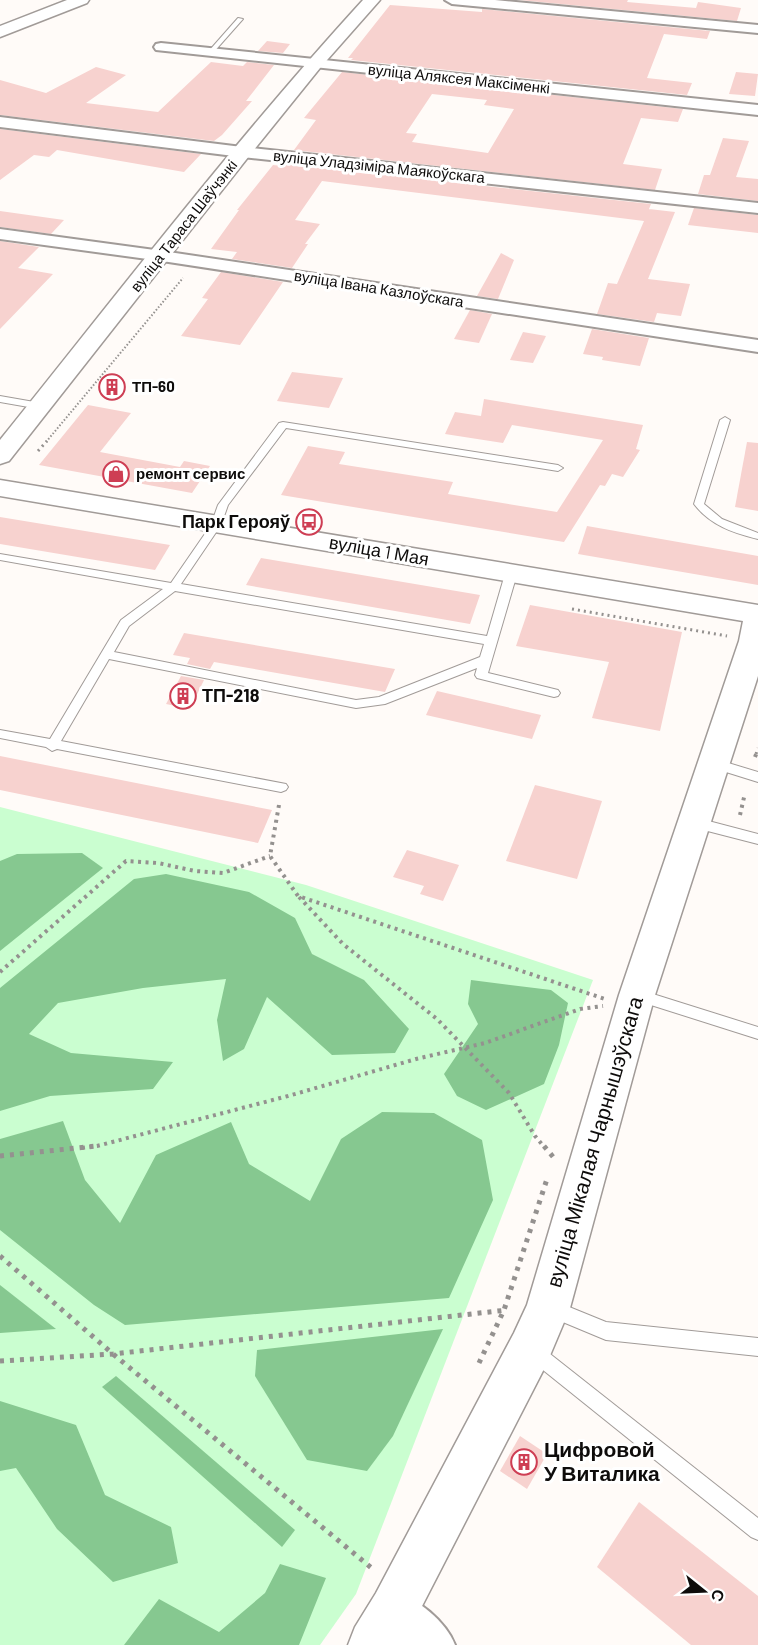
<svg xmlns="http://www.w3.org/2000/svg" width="758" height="1645" viewBox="0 0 758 1645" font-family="Barlow,sans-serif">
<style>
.green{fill:#cafed0}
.forest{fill:#86c890}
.building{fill:#f7d2cf;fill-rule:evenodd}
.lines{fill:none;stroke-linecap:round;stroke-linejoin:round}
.service-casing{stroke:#a19b98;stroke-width:2}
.minor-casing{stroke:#a19b98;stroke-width:4}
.tertiary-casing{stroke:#a19b98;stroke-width:3}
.path-far3{stroke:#94918f;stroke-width:2;stroke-dasharray:1.5 2;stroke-linecap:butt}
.path-far2{stroke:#94918f;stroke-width:3;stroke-dasharray:2 4;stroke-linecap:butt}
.path-far1{stroke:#94918f;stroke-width:4;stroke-dasharray:3 4.5;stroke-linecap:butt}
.path{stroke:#94918f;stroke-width:5;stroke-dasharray:4 6;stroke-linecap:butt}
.service{fill:#fff;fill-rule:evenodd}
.minor{fill:#fff;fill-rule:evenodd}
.tertiary{fill:#fff;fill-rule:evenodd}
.labels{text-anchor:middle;stroke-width:6;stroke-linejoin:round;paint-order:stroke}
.far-street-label{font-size:15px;fill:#0e0c0b;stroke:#fff}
.far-poi-label{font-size:15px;font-weight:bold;fill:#0e0c0b;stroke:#fff;text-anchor:start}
.poi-label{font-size:18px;font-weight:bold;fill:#0e0c0b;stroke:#fff;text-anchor:end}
.street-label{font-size:18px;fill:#0e0c0b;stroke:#fff}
.near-street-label{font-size:21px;fill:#0e0c0b;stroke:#fff}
.near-poi-label{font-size:21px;font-weight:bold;fill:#0e0c0b;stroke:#fff;text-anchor:start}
</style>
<rect width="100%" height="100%" fill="#fffbf8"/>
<!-- green -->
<polygon class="green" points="0,807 306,885 593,980 356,1594 320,1645 0,1645"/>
<!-- forest -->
<g class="forest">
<polygon points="82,853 103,868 0,951 0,861 17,854"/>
<polygon points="166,874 249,892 295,918 312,954 364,980 409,1029 395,1053 332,1055 267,997 244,1049 223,1061 217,1020 226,979 143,988 58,1003 29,1034 71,1053 173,1062 153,1089 50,1096 0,1111 0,988 134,879"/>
<polygon points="471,980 551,990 568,1003 559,1045 544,1084 486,1110 457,1096 444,1074 478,1024 468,1004"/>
<polygon points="382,1112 434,1113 482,1140 493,1200 449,1298 125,1325 94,1305 0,1230 0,1139 63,1121 85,1180 120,1223 156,1155 231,1122 249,1164 310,1201 341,1139"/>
<polygon points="0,1285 56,1329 0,1333"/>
<polygon points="443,1329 393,1436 367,1471 307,1460 255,1376 257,1350"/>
<polygon points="116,1376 295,1530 282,1547 102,1387"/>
<polygon points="0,1401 76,1425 105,1495 171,1527 178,1563 113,1582 57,1529 16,1468 0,1471"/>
<polygon points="280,1564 326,1578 299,1645 124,1645 159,1599 219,1632 265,1593"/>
</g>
<!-- building -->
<g class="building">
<polygon points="519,0 628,0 627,2 696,8 698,2 741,8 737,21"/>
<polygon points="390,5 482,12 482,9 710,31 707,39 664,34 647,78 692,83 687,95 351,60 353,58 348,58"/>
<polygon points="267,41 290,44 283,53 258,51"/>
<polygon points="211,62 243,66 247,62 274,65 246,101 252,101 222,135 214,141 0,115 0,80 46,93 96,67 126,75 86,103 158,112"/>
<path d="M342,72l341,37 -5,13 -37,-4 -18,46 39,5 -7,21 -361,-40 22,-30 -12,-2zM432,94l55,6 -3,5 30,4 -26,44 -76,-11 5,-8 -11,-1z"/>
<polygon points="736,72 758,74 755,96 729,94"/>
<polygon points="0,129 201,154 184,172 57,150 49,157 34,155 0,180"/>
<polygon points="723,138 749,141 736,177 758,179 758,201 698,194 704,175 710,175"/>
<polygon points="284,164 651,204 647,214 649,209 675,212 648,279 690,284 681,316 657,313 654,322 597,314 608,283 617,284 644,221 322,181 295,220 320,224 305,244 308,244 292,268 232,259 237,252 211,249 239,210 237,210 273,165 282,166"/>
<polygon points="694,208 758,215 758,233 688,225"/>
<polygon points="0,211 64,220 51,234 0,227"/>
<polygon points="0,241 39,247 18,268 53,274 0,329"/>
<polygon points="501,253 514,260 498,299 477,296"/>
<polygon points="221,272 283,282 240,345 181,336 208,299 202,298"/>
<polygon points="470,310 492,314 479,343 454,339"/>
<polygon points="592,329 649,338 640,366 602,360 603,357 583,354"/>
<polygon points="523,332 546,336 533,363 510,360"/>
<polygon points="292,372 343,378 329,408 277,401"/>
<polygon points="484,399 643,425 636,449 640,450 623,477 612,474 605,486 600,485 564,542 281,495 308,446 345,452 339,464 453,482 448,494 557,512 603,440 512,425 503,443 445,434 455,412 481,416"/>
<polygon points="88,405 131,413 100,452 180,467 184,461 210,466 192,493 39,465"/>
<polygon points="747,442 758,443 758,511 735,507"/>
<polygon points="0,517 170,545 155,570 0,544"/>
<polygon points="587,526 758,556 758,585 578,554"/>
<polygon points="261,558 480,595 470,624 246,585"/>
<polygon points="530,605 682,632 660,731 592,718 609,662 516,646"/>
<polygon points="184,633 395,669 385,692 214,662 210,669 187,664 190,658 173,655"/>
<polygon points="181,676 204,680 190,709 166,704"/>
<polygon points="437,691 541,715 532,739 426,715"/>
<polygon points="0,756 272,810 258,843 0,790"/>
<polygon points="535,785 602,801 577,879 506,861"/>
<polygon points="407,850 459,865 443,901 420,894 424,886 393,877"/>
<polygon points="520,1436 547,1454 527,1489 500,1471"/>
<polygon points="639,1502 758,1596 758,1645 691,1645 597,1567"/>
</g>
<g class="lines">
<!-- service casing -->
<g class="service-casing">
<g id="service">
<polygon points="238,18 243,19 212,54 208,54 208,52"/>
<polygon points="0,396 40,403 45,406 40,409 0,402"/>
<path d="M725,417l5,3 -26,84 18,15 36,14v6c-25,-6 -48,-14 -64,-35l26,-84z"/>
<path d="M283,422l275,43 5,3 -5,3 -272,-43 -58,77 -7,20 -40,59 306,52 18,-62 2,-3h8l2,3 -29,99 70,17 2,3 -2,3 -4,1 -77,-19 -2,-3 2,-7 -92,36 -29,4 -247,-49 -48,82 225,43 2,3 -2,3 -5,2 -224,-43 -5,2 -6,-4 -46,-9v-8l50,9 71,-119 42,-31 -163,-29v-6l171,29 40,-58 7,-20 61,-82zM175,591l309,53 -4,13 -101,40 -23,3 -242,-48 15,-26z"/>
<polygon points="715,759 758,772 758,782 710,767 709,764 710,761"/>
<polygon points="697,818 758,834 758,844 692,827 690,823"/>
<polygon points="637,989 758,1027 758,1039 632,999 630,995 632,991"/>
<polygon points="552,1300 606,1322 758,1338 758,1356 606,1340 546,1315 543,1309 546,1303"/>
<polygon points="534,1343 540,1346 758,1518 758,1540 751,1537 528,1358 525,1352 528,1346"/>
</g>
</g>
<!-- minor casing -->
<g class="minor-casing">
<g id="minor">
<polygon points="445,0 495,0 758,25 758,33 452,4"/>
<polygon points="161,43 758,105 758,115 156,50 154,47 156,44"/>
<polygon points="0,117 242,147 758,203 758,213 242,157 0,127"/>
<polygon points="0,229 162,251 758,340 758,352 162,261 0,239"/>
<path d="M394,1590c24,10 51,30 61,55h-55l-21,-19 -6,-15 6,-15z"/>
</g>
</g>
<!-- tertiary casing -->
<g class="tertiary-casing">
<g id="tertiary">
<polygon points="67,0 89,0 87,3 0,37 0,26"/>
<path d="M363,0h17l-60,68 -71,88 -240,305 -9,3v-24c119,-148 235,-300 363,-440z"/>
<polygon points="0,480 758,605 758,676 655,995 570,1308 546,1365 402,1645 348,1645 355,1627 376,1593 514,1333 527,1305 619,995 739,641 743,621 0,496"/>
</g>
</g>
<!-- path-far3 -->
<polyline class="path-far3" points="46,442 183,278"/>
<!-- path-far2 -->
<g class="path-far2">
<polyline points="38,451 47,441"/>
<polyline points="572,609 727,636"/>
<polyline points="756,754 758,748"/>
</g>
<!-- path-far1 -->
<g class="path-far1">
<polyline points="755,757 757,752"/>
<polyline points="279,805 270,856 298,896 605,999"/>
<polyline points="740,815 745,793"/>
<polyline points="299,897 343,944 437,1019 509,1093 535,1136 545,1148"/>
<polyline points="0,972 126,861 158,863 195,871 223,873 270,856"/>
<polyline points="82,1148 97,1146 288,1096 416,1059 485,1043 580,1009 603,1006"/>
</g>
<!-- path -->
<g class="path">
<polyline points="544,1146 554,1158"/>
<polyline points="0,1156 96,1146"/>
<polyline points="0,1256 113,1354 374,1570"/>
<polyline points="0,1361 113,1354 507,1310"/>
<polyline points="479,1363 504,1310 547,1179"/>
</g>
<!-- service -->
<use href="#service" class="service"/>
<!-- minor -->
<use href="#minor" class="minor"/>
<!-- tertiary -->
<use href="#tertiary" class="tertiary"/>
</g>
<!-- icons -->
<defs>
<g id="building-ring" transform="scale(1.35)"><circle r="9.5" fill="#fff" stroke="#ce3e54" stroke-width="1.5"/><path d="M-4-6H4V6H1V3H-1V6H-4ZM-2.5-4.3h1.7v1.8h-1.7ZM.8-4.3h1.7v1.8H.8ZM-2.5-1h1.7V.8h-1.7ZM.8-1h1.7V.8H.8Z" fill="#ce3e54"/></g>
<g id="shop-ring" transform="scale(1.35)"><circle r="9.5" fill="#fff" stroke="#ce3e54" stroke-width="1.5"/><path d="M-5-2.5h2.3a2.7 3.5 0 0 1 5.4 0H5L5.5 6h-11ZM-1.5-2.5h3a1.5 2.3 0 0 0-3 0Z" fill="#ce3e54"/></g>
<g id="bus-ring" transform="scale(1.35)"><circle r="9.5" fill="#fff" stroke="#ce3e54" stroke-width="1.5"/><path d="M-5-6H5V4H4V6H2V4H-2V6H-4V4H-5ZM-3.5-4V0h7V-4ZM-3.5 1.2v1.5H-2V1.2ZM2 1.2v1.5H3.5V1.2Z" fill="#ce3e54"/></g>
</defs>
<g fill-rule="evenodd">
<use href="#building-ring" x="112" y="387"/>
<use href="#shop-ring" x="116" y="474"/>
<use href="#bus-ring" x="309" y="522"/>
<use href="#building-ring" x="183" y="696"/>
<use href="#building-ring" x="524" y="1462"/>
</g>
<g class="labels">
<!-- far-street labels -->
<g class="far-street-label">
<text transform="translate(459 79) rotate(6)" y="5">вуліца Аляксея Максіменкі</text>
<text transform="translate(379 167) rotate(6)" y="5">вуліца Уладзіміра Маякоўскага</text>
<text transform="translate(184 226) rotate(-52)" y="5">вуліца Тараса Шаўчэнкі</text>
<text transform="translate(379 289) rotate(9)" y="5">вуліца Івана Казлоўскага</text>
</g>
<!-- far-poi labels -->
<g class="far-poi-label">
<text x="132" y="392">ТП-60</text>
<text x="136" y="479">ремонт сервис</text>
</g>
<!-- poi labels -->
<g class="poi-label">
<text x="290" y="528">Парк Герояў</text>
<text x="202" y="702" text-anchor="start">ТП-218</text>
</g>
<!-- street labels -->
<g class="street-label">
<text transform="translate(379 551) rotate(10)" y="6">вуліца 1 Мая</text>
</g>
<!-- near-street labels -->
<g class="near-street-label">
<text transform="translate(595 1142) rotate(-74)" y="7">вуліца Мікалая Чарнышэўскага</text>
</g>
<!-- near-poi labels -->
<g class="near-poi-label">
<text x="544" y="1457">Цифровой<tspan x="544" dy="24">У Виталика</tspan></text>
</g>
</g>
<!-- north arrow -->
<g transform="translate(704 1591) rotate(108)" stroke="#ffffff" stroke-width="4.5" paint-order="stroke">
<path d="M0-4.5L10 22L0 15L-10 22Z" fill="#0e0c0b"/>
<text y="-9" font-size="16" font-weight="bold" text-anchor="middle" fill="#0e0c0b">С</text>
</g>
</svg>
